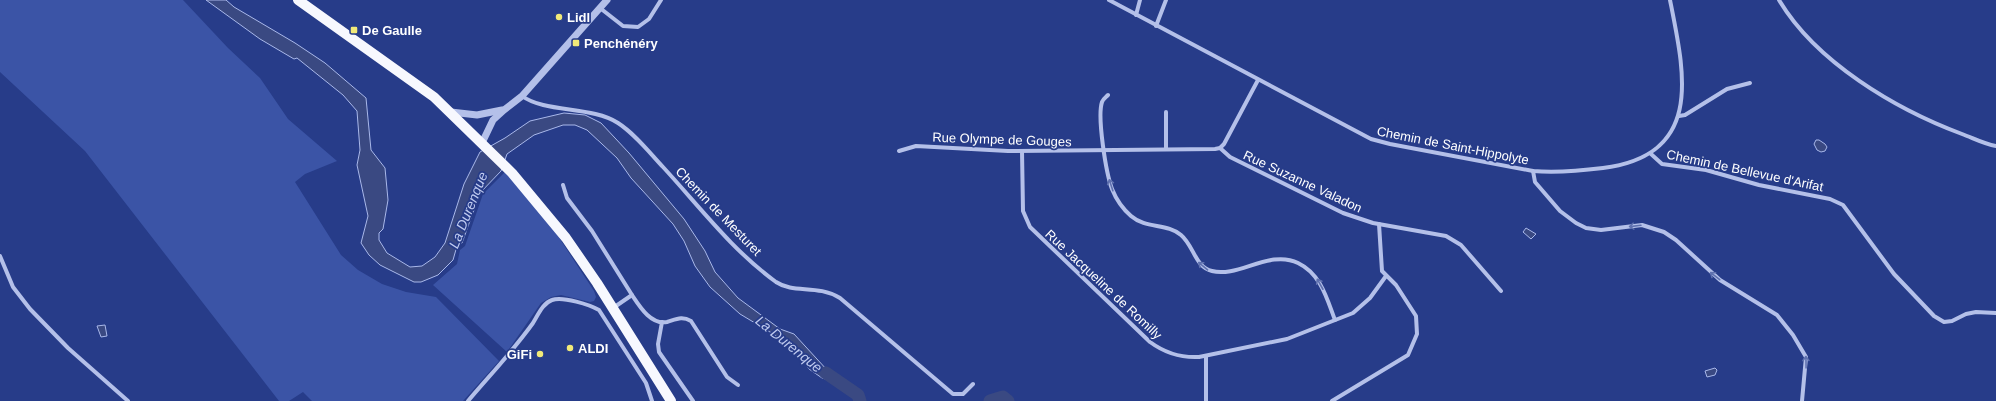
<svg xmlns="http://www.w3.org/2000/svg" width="1996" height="401" viewBox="0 0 1996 401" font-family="Arial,sans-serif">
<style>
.green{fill:#3b54a6}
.water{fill:#3a4982;stroke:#a9b8ea}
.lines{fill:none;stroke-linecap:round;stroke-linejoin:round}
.river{stroke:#3a4982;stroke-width:13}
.minor{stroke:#b4c0e9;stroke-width:4}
.tertiary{stroke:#b4c0e9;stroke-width:7}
.primary{stroke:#f7f8fe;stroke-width:10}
.oneway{stroke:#5f71af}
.poi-dot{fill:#f2ea79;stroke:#273c89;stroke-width:1.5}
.labels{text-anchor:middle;stroke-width:3.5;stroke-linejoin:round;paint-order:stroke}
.poi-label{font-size:13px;font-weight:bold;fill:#fff;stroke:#273c89;text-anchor:start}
.street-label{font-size:13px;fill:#fff;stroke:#273c89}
.water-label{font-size:14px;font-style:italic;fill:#c0cbf0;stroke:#273c89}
</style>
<rect width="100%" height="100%" fill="#273c89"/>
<!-- green -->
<g class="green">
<polygon points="0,0 183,0 228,48 260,78 288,119 337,161 305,174 295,182 341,255 358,270 382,284 406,292 436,297 499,361 463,401 312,401 303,392 289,401 279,401 85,151 0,72"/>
<polygon points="505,172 556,233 594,291 596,297 594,301 590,302 561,295 551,297 541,303 507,352 433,285 457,264 460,250 465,246 483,194"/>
</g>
<!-- water -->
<g class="water">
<polygon points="206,0 226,0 234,7 295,43 325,63 366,98 371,150 385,168 388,200 383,229 379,233 379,240 387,253 410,267 422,266 435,257 445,243 464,184 480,152 505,138 530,121 564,113 585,115 601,123 629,153 684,219 705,251 715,272 738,298 780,329 794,334 828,371 845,385 822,378 809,369 802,358 775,335 740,314 710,287 695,266 684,241 673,224 631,178 617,158 587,130 575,125 563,125 534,135 507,154 501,171 480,193 462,243 457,246 453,260 438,275 421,282 414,282 380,265 369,255 361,243 368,216 357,165 360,150 357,111 343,95 297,58 294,59 260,39"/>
<polygon points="1816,140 1819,140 1825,144 1827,147 1825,151 1821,152 1817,150 1814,144"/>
<polygon points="1526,228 1536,234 1531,239 1523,232"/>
<polygon points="105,325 107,336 101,337 97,326"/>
<polygon points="1715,368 1717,370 1715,375 1707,377 1705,371"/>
</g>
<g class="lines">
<!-- river -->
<g class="river">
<polyline points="826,373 858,395 860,401"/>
<polyline points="990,401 1003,397 1008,401"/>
</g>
<!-- minor -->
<g class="minor">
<path d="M1109,0l262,139 19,5 143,27c24,2 46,0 70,-3 101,-13 82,-93 67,-168"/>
<path d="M1779,0c37,62 116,109 183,134 11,4 22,10 34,12"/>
<polyline points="600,8 623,26 638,27 649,19 661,0"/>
<polyline points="1136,15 1140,0"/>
<polyline points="1156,26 1166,0"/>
<path d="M1108,95c-2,2 -5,4 -6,7 -5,15 4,71 10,87 4,10 11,20 19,27 15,13 36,7 50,19 13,11 14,32 31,36 26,7 58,-22 86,-8 23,11 29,36 37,57"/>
<path d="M522,96c23,17 70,10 96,27 17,11 31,29 45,44 36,39 70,84 113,115 18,12 41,2 64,16l113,96h10l10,-10"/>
<polyline points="1166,112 1166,149"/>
<polyline points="1679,116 1685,115 1727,89 1750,83"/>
<polyline points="1220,148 1230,157 1343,213 1373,223 1446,236 1461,245 1501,291"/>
<polyline points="899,151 916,146 1008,151 1215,149 1220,148 1224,144 1258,80"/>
<path d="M1022,151l1,60 7,16 120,115c15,11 31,16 49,15l88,-18 66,-26 17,-15 16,-22"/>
<polyline points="1651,154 1662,164 1706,170 1759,185 1830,199 1843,205 1894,274 1934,316 1944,322 1952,321 1966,314 1976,312 1996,313"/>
<polyline points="1533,171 1535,182 1560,211 1576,223 1586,228 1601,230 1642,225 1664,232 1676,240 1720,280 1777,315 1793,335 1806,357 1802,401"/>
<polyline points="563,185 567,198 592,231 632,295 613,308"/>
<polyline points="0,256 13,287 30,309 68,348 128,401"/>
<path d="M632,295c8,12 19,30 35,27 10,-3 15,-6 24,-1l36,56 11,8"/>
<polyline points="662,322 658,344 659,352 693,401"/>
<polyline points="1206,356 1206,401"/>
<path d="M468,401c22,-26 45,-50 65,-78 5,-8 10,-20 19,-23 11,-4 38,5 47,10l47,73 6,18"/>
<polyline points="1332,401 1408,355 1417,334 1416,316 1396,285 1382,271 1379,224"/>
</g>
<!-- tertiary -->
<g class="tertiary">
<polyline points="451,112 477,115 502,110"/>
<polyline points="482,143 493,120 504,110 522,96 607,0"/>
</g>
<!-- primary -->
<polyline class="primary" points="298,0 434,97 512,173 566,238 597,283 671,401"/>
</g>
<!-- one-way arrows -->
<defs><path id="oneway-shaft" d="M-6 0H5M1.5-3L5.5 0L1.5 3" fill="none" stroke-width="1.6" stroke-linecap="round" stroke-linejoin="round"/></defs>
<g class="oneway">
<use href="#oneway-shaft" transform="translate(1111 185) rotate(-108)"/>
<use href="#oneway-shaft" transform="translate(1635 226) rotate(173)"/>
<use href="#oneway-shaft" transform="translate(1203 266) rotate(-140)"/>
<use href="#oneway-shaft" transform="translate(1715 276) rotate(-142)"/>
<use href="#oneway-shaft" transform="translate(1320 284) rotate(-119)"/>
<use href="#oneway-shaft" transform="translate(1806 362) rotate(-91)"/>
</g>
<!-- markers -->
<g class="poi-dot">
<circle cx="559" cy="17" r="4"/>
<rect x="350" y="26" width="8" height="8" rx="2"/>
<rect x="572" y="39" width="8" height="8" rx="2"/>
<circle cx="570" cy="348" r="4"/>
<circle cx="540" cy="354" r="4"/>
</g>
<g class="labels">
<!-- poi labels -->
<g class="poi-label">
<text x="567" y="22">Lidl</text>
<text x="362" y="35">De Gaulle</text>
<text x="584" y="48">Penchénéry</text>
<text x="578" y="353">ALDI</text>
<text x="532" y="359" text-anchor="end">GiFi</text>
</g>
<!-- street labels -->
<g class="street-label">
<text transform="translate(1002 139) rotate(2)" y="5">Rue Olympe de Gouges</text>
<text transform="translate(1453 145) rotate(11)" y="5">Chemin de Saint-Hippolyte</text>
<text transform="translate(1745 170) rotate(12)" y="5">Chemin de Bellevue d'Arifat</text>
<text transform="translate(1303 181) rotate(25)" y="5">Rue Suzanne Valadon</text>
<text transform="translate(719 211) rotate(46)" y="5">Chemin de Mesturet</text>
<text transform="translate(1104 284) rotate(43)" y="5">Rue Jacqueline de Romilly</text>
</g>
<!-- water labels -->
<g class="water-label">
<text transform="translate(468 210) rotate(-68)" y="5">La Durenque</text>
<text transform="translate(789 344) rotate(39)" y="5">La Durenque</text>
</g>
</g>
</svg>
